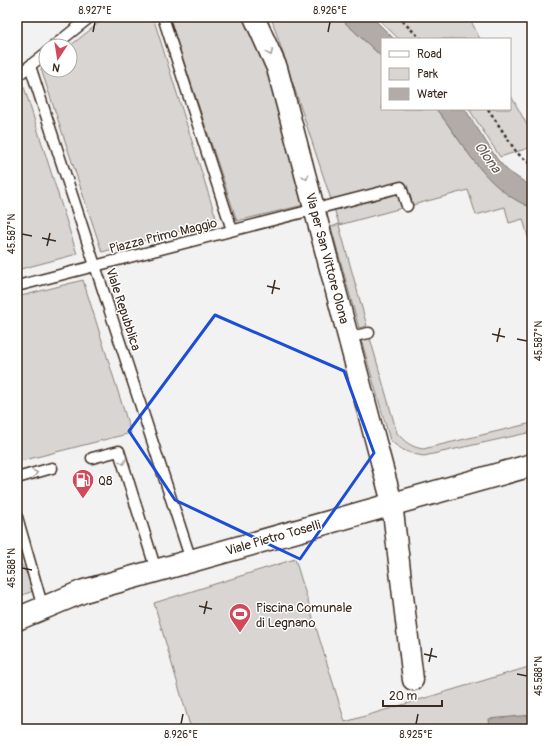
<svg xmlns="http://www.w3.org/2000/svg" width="549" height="746" viewBox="0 0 549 746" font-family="Pangolin,sans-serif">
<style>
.green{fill:#d8d5d2;stroke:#8a8078}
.water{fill:#b2aba7;stroke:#827770}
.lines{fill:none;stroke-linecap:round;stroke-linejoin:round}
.lane-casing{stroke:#3b2a1e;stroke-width:13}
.street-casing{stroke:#3b2a1e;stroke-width:23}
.primary-casing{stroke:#3b2a1e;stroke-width:25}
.path{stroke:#3b2a1e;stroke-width:2.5;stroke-dasharray:3 3;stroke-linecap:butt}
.lane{stroke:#fff;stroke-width:10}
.street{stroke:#fff;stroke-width:20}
.primary{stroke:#fff;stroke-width:22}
.oneway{stroke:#a79f9a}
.marked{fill:none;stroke:#1d4ed8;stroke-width:3;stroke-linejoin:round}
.ticks{fill:none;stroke:#3b2a1e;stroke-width:1.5}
.labels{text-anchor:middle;stroke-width:3;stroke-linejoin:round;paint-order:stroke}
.street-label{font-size:13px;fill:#3b2a1e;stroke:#fff}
.poi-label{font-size:13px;fill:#3b2a1e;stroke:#fff;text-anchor:start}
.water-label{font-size:14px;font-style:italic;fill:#65574e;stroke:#fff}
.neatline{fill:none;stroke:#3b2a1e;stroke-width:1.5}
.ticks-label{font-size:10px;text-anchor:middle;fill:#3b2a1e}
</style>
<rect width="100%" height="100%" fill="#f3f2f2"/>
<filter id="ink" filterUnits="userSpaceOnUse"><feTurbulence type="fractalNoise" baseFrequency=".025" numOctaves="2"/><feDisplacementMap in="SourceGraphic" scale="8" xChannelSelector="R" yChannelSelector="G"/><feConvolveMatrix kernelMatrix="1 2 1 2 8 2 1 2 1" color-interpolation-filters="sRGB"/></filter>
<g filter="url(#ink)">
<!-- green -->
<g class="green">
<polygon points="106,17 153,17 217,221 102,252 41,69 46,65 46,70 70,70 70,46"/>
<polygon points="169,17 243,17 269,68 304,205 237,221"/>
<path d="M271,17h68l43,40v52h54c31,39 48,78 96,99v36h-2l-7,-25 -14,4 -4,-16 -29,8 -8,-25 -129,35 28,101 -8,2 -28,-101 8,-3z"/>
<polygon points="376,17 469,17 480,39 399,39"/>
<polygon points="24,87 77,254 17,270 17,92"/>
<polygon points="510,94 532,134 532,147 500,157 469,109 510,109"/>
<polygon points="83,280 131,433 17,462 17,297"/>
<path d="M370,338l27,95c8,9 14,14 26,16l109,-26v9l-108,24c-14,-2 -24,-6 -34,-16l-29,-101z"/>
<polygon points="17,557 36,590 17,597"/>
<polygon points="295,559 345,722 532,666 532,729 191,729 154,603"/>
</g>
<!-- water -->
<g class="water">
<polygon points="339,17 372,17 394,39 382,39 382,57"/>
<path d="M436,109h29l32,50 11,12 24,16v21c-50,-21 -64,-60 -96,-99z"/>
<polygon points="532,715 532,729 490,729 489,719"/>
</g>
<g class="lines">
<!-- lane casing -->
<g class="lane-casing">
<g id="lane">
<polyline points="163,17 232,230"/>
<polyline points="54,46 90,17"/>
<polyline points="30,66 191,560"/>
<polyline points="17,76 46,53"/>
<polyline points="17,286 401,187 407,206"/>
<polyline points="349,337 369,333"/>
<polyline points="92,458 119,451 156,570"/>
<polyline points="17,478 52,468"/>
<polyline points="17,517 43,608"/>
</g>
</g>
<!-- street casing -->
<g class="street-casing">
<polyline id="street" points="254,17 277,68 392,503 413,680"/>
</g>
<!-- primary casing -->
<g class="primary-casing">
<polyline id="primary" points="17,619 84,591 532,465"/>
</g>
<!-- path -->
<g class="path">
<polyline points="398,17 421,39"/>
<polyline points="488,109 517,153 532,165"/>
</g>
<!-- lane -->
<use href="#lane" class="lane"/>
<!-- street -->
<use href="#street" class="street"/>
<!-- primary -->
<use href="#primary" class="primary"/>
</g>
<!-- one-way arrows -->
<defs><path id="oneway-chevron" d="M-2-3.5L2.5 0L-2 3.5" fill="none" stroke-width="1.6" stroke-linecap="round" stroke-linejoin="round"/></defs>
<g class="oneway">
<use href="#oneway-chevron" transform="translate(270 53) rotate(66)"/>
<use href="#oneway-chevron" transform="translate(306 177) rotate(75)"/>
<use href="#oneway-chevron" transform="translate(123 462) rotate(73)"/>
<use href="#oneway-chevron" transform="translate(35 473) rotate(-14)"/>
</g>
</g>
<!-- marked area -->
<path class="marked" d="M215,315l129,56 30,82 -74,106 -125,-59 -46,-69z"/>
<!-- ticks -->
<path class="ticks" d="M93,32l2,-10M328,32l2,-10M22,234l10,2M42,238l14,3M47,246l3,-13M267,286l13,3M272,294l3,-14M492,334l13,3M517,339l10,2M497,342l3,-14M22,568l10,2M199,606l13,3M204,614l3,-13M424,654l13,3M429,662l3,-14M517,674l10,2M181,724l2,-10M416,724l2,-10"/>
<!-- icons -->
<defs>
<g id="fuel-pin" transform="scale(1.15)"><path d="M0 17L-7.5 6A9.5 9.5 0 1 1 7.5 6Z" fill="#d1495b" stroke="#fff"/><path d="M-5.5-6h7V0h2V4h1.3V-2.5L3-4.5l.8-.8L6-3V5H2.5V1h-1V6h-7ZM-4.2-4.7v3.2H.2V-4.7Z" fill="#fff"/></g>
<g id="stadium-pin" transform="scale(1.15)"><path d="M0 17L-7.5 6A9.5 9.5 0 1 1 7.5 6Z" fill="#d1495b" stroke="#fff"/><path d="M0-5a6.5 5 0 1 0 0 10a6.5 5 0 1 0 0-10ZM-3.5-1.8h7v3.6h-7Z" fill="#fff"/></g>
</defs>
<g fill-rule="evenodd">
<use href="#fuel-pin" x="83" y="480"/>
<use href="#stadium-pin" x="240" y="614"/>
</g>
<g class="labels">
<!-- street labels -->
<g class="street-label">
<text transform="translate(163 235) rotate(-14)" y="5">Piazza Primo Maggio</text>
<text transform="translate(328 258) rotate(75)" y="5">Via per San Vittore Olona</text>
<text transform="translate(124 309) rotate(72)" y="5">Viale Repubblica</text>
<text transform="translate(273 537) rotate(-16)" y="5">Viale Pietro Toselli</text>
</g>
<!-- poi labels -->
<g class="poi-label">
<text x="98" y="485">Q8</text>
<text x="256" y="612">Piscina Comunale<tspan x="256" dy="15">di Legnano</tspan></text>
</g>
<!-- water labels -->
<g class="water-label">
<text transform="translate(488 157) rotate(54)" y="5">Olona</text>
</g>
</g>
<!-- margin -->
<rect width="549" height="746" fill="none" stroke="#fff" stroke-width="44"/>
<!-- legend -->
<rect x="381" y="38" width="130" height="72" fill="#ffffff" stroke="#b1aaa5"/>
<rect x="389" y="51" width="20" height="6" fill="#ffffff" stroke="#b1aaa5"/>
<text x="417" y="58" font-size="12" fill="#3b2a1e">Road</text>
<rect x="389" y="68" width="20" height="12" fill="#d8d5d2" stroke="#b1aaa5"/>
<text x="417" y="78" font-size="12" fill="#3b2a1e">Park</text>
<rect x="389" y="88" width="20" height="12" fill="#b2aba7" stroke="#b1aaa5"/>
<text x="417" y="98" font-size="12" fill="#3b2a1e">Water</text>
<!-- north arrow -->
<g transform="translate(58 58) rotate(192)"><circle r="19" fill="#ffffff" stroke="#b1aaa5"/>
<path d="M0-3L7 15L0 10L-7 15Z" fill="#d1495b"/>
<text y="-6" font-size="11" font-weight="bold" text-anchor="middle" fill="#3b2a1e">N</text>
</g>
<!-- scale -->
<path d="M383 700v6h59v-6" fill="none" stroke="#3b2a1e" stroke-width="2"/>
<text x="389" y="700" font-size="12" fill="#3b2a1e" stroke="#ffffff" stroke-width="3" paint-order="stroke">20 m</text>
<rect x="22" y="22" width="505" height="702" class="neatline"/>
<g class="ticks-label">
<text x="95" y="14">8.927°E</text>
<text x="330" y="14">8.926°E</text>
<text transform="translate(11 234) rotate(-90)" y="4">45.587°N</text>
<text transform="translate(538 341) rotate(-90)" y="4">45.587°N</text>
<text transform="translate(11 568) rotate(-90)" y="4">45.588°N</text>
<text transform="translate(538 676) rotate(-90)" y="4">45.588°N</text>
<text x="181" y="738">8.926°E</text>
<text x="416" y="738">8.925°E</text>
</g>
</svg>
